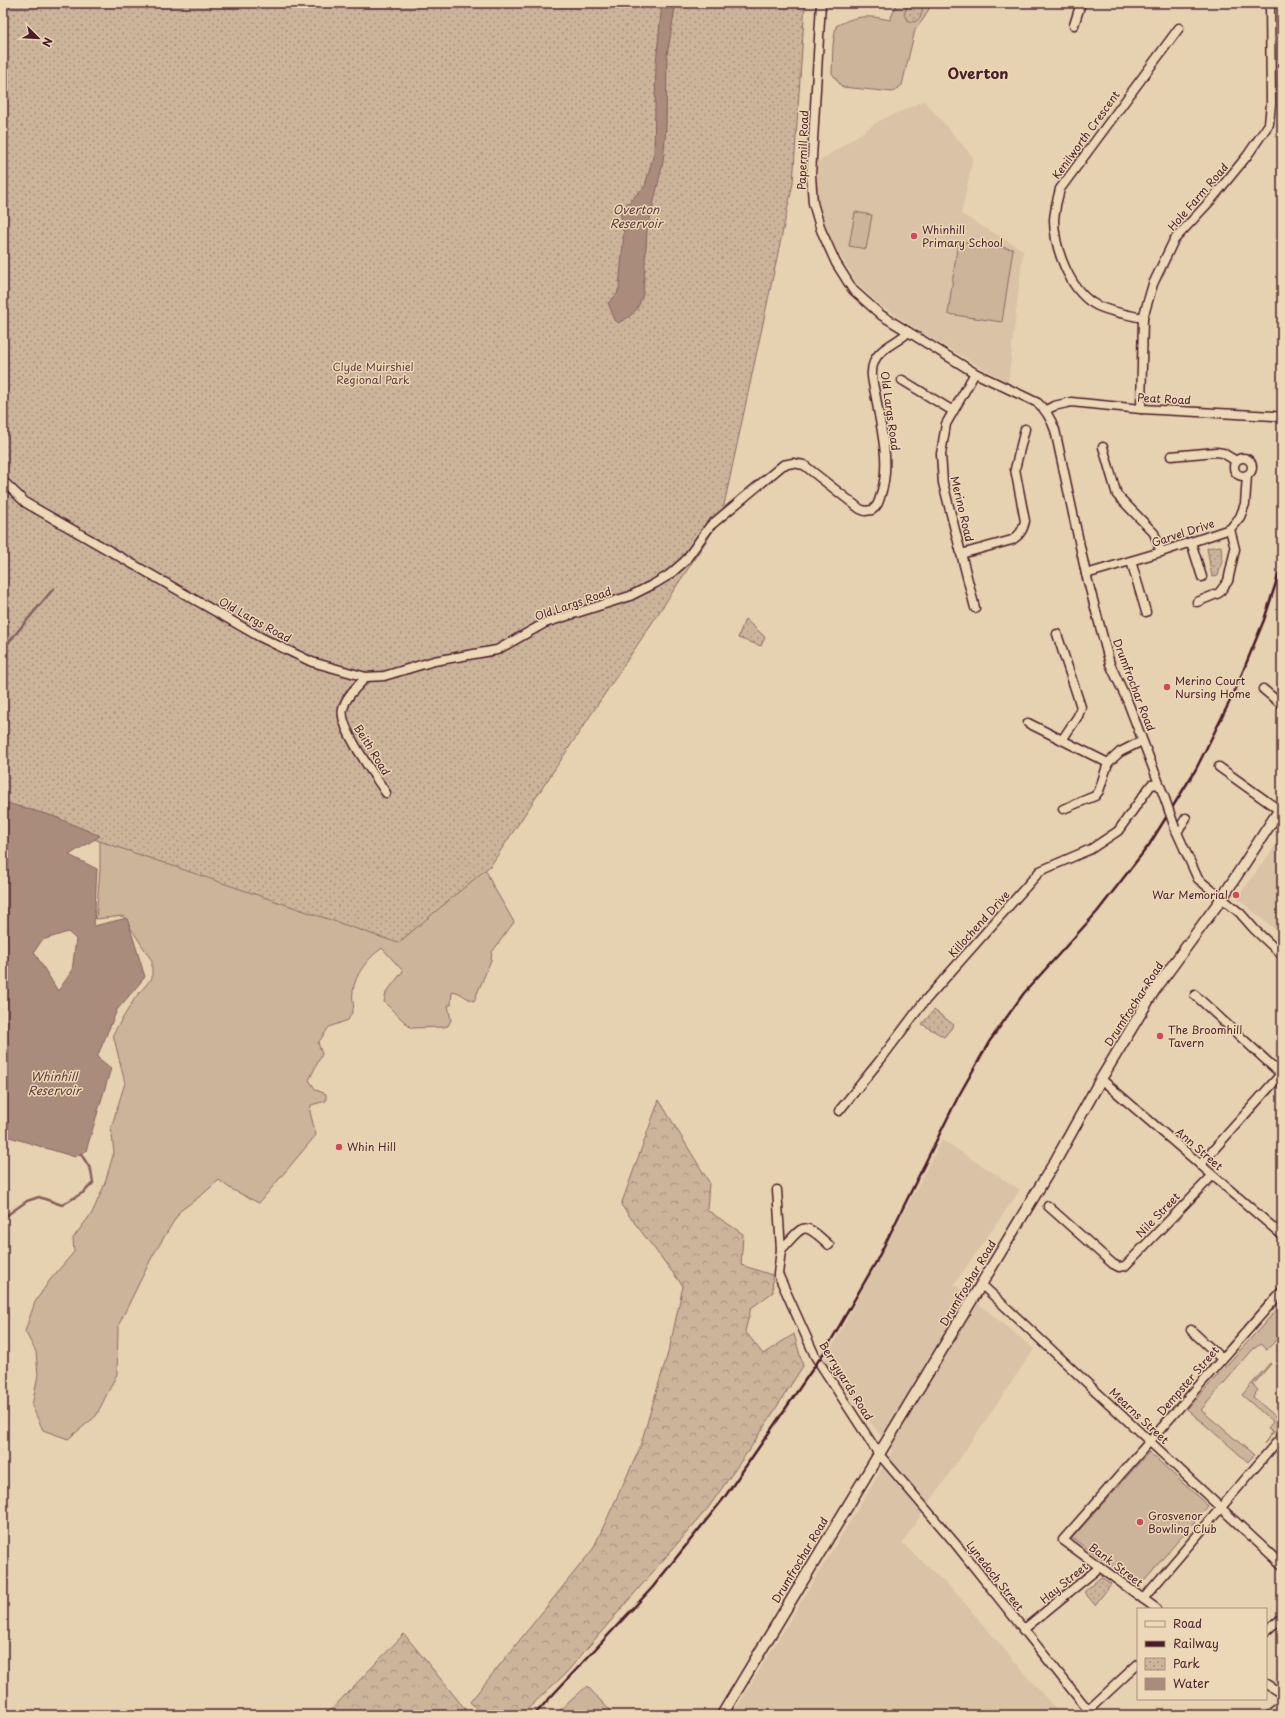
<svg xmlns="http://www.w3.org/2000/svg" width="1285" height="1718" viewBox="0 0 1285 1718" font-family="'Playpen Sans',sans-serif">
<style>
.built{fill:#d9c2a5}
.green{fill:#ccb49b;stroke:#8b6a63}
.forest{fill:url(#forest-crowns);stroke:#8b6a63}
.park{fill:url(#park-dots);stroke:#8b6a63}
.water{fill:#aa8c7d;stroke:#84605c;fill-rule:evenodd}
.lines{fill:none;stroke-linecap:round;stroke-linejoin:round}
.stream{stroke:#84605c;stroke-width:2.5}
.minor-casing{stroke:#4a1f2b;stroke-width:11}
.major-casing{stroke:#4a1f2b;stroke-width:13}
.minor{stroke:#ecd8b6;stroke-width:8}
.major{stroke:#ecd8b6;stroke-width:10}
.rail{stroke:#4a1f2b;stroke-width:2.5}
.minor-bridge-casing{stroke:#4a1f2b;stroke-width:11;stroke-linecap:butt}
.minor-bridge{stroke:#ecd8b6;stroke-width:8}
.poi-dot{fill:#d1495b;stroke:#ecd8b6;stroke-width:1.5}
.labels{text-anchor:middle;stroke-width:3;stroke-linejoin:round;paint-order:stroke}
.street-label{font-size:11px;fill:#4a1f2b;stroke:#ecd8b6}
.poi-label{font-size:11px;fill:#4a1f2b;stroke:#ecd8b6;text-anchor:start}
.park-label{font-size:11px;fill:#643d41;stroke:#ecd8b6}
.water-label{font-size:12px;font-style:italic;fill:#623a40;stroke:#ecd8b6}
.district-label{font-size:15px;font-weight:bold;fill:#4a1f2b;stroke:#ecd8b6}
</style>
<defs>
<pattern id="forest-crowns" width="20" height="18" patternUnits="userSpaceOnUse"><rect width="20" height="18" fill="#ccb49b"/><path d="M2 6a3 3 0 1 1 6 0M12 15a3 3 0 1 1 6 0" fill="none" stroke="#a8927f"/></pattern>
<pattern id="park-dots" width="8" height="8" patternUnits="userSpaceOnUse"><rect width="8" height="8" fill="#ccb49b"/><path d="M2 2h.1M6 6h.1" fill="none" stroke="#a8927f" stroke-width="1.8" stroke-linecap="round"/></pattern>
</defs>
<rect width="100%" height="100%" fill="#e6d1b0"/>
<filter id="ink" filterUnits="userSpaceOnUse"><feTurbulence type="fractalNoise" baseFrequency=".025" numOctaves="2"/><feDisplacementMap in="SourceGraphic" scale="8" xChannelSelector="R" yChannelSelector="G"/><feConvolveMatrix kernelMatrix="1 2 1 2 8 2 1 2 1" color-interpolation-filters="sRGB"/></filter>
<g filter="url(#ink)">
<!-- built -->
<g class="built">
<polygon points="924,101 973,157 961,214 1023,250 1008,383 924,334 879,304 858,285 821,223 817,192 817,163 881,120"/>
<polygon points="1282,837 1282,935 1237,898"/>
<polygon points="942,1140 1020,1190 954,1284 1034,1349 902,1543 955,1592 1058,1712 1055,1715 732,1715 893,1451 824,1362"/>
</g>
<!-- green -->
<g class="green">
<path d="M897,3h35l-8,15 -9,12 -13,55 -9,7 -51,-5 -10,-14 1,-29 3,-18c21,-11 31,-11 54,-6z"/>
<polygon points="855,212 872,215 866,249 849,246"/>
<polygon points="958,241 1013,249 1002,322 948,314"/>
<path d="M3,493l476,362 14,31 21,36 -22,30 -1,8 -17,41c-8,-2 -13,-9 -22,-10l-1,14h-3l3,15 -3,6 -5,1 -32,1 -27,-26 2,-9 17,-22 -21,-23c-14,10 -27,26 -29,43 -2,16 5,11 -5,29l-19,7 -11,16 4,11 -13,26 7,10 10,4v7l-15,4 -1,7 6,23 -57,68 -28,-14 -12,-9 -16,14 -23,17 -28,46 -34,69 -1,48 -21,42 -28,23 -25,-9 -11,-24 6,-31 -2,-23 -11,-21 10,-29 15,-22 24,-28 -1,-14 19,-25 12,-27 10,-34 -3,-24 14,-45 -12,-49 22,-36 17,-20v-17l-29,-45 -27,3 4,-50v-38z"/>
<polygon points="1282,1304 1282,1333 1267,1350 1260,1344 1255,1348 1254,1348 1201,1410 1254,1455 1248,1462 1187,1409"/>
<polygon points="1270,1363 1271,1364 1253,1385 1258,1390 1253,1397 1275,1416 1281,1410 1282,1411 1282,1423 1264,1444 1273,1431 1268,1428 1273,1422 1242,1395"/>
<polygon points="1149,1452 1208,1506 1140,1585 1072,1538"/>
<polygon points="587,1686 614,1715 556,1715 556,1714"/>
</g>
<!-- forest -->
<g class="forest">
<polygon points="659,1100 709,1182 707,1210 743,1234 741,1265 772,1275 773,1292 751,1308 745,1331 763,1354 794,1334 803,1366 751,1447 708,1508 565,1674 521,1715 482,1715 470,1702 593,1549 639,1450 670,1346 683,1286 621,1205"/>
<polygon points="404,1634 470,1715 326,1715"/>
</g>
<!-- park -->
<g class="park">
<polygon points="3,3 805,3 793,183 721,519 491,865 398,943 3,808"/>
<polygon points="910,3 928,3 924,5 920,18 914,22 908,21 904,15 906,8"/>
<polygon points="1221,546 1222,561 1218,576 1212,577 1207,548"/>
<polygon points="745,619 765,637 761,646 738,638"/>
<polygon points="934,1010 954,1025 944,1037 922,1024"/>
<polygon points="1101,1577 1111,1584 1095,1605 1084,1592"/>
</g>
<!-- water -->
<g class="water">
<path d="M662,3h14l-9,52 -1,72 -3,35 -16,69 -4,63c-5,16 -9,21 -25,29l-3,-3 -7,-17 9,-9 2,-6 5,-56 -4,-21 25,-25 9,-33 2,-90z"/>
<path d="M3,802l50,14 47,20 -31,19 28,14 -3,57 33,-8 18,59 -28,33 -20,47 14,11 -25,83 -11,6 -72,-22zM68,932l8,7 -4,32 -14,20 -24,-39 8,-12z"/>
</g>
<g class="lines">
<!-- stream -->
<g class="stream">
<polyline points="3,649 54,588"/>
<polyline points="3,1218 27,1201 39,1197 62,1205 84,1192 93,1183 91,1170 81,1154"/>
</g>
<!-- minor casing -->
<g class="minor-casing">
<g id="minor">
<path d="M821,3l-10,172 2,28 8,27 15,33 17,27 28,25 94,58 63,30c9,8 13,16 17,27l31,144 24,90 17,36 38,99"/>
<polyline points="1074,25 1081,3"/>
<path d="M1143,318c-15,-3 -31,-6 -45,-12 -28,-13 -44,-58 -44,-87 1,-10 3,-20 6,-30l119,-161"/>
<polyline points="975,373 946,424 941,454 943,483 975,608"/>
<polyline points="902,380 953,411"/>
<polyline points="1141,409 1143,318 1153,284 1174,240 1211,200 1247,156 1269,124 1271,104 1270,3"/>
<polyline points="1046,410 1054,406 1071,402 1141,409 1274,416 1282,418"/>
<polyline points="1103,447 1117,495 1154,533 1161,552"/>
<polyline points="1171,456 1216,452 1223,453 1236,461"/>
<circle cx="1243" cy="467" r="9"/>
<path d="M3,481l23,22 234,134 52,25 54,15 18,-1 50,-15 63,-11 48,-27 85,-27 24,-12 15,-9 16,-14 25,-35 73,-61 10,-2 11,2 56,44 5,2 7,-1c6,-4 7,-9 9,-16 10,-31 0,-65 -5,-96 -2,-12 -7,-25 -2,-36 5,-14 25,-20 34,-30"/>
<polyline points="1191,542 1202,577"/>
<path d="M961,554l51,-14c8,-5 11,-10 13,-19l-10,-52 10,-40"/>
<polyline points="1131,561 1146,612"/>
<polyline points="1086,574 1161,552 1230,529 1240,517 1245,504 1247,475"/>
<polyline points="1197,602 1219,593 1228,581 1235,549 1230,529"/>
<polyline points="1057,634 1081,707 1078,716 1062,740"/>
<path d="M366,677c-9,10 -20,19 -23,32 -5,18 33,68 43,84"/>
<polyline points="1263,689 1282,705"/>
<polyline points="1028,723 1108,763"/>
<polyline points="1219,767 1279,810"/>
<polyline points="1063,809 1095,796 1099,791 1108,763 1120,752 1142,741"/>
<polyline points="1175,828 1198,879 1240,913 1255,930 1282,955"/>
<polyline points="1177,832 1186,818"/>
<polyline points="1195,995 1281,1074"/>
<polyline points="1101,1079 1282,1235"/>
<polyline points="839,1111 881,1059 923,1003 1040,871 1091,849 1118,831 1151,785 1159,784"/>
<polyline points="1200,1165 1282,1073"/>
<polyline points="777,1190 781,1250 778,1274 815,1356 878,1453 954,1542 1092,1715"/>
<polyline points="1048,1206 1113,1264 1119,1267 1125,1266 1212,1176"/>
<path d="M781,1250c23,-25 21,-30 48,-5"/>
<polyline points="981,1284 1282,1565"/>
<polyline points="1191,1330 1222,1359"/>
<polyline points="1143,1599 1282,1436"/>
<polyline points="1157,1609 1063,1540 1282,1291"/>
<polyline points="1023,1630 1100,1567"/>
<polyline points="1266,1632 1282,1618"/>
<polyline points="1266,1684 1282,1694"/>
<polyline points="1083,1715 1138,1664"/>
<polyline points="1270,1715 1282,1706"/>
</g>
</g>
<!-- major casing -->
<g class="major-casing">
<polyline id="major" points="722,1715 1056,1160 1101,1079 1154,991 1222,898 1282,806"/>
</g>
<!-- minor -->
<use href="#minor" class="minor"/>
<!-- major -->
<use href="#major" class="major"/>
<!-- rail -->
<polyline class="rail" points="534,1715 652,1588 724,1498 825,1351 876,1262 958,1097 989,1042 1024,993 1097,912 1149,845 1196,769 1234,693 1264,620 1282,564"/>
<!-- minor-bridge casing -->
<g class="minor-bridge-casing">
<polyline id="minor-bridge" points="1165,799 1175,828"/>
</g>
<!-- minor-bridge -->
<use href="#minor-bridge" class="minor-bridge"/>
</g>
</g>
<!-- markers -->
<g class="poi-dot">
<circle cx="914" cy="236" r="4"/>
<circle cx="1167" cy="687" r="4"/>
<circle cx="1236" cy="895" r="4"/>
<circle cx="1160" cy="1036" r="4"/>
<circle cx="339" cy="1147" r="4"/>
<circle cx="1140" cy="1522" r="4"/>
</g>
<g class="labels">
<!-- street labels -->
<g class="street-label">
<text transform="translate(1086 135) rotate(-54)" y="4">Kenilworth Crescent</text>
<text transform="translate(803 150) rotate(-88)" y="4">Papermill Road</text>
<text transform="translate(1198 197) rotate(-49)" y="4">Hole Farm Road</text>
<text transform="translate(1164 399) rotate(3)" y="4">Peat Road</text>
<text transform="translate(890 411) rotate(82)" y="4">Old Largs Road</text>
<text transform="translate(962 509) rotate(77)" y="4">Merino Road</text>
<text transform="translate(1183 533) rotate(-18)" y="4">Garvel Drive</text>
<text transform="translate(573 604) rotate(-19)" y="4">Old Largs Road</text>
<text transform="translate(255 620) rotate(29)" y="4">Old Largs Road</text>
<text transform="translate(1134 685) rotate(69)" y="4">Drumfrochar Road</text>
<text transform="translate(372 750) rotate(58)" y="4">Beith Road</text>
<text transform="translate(979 924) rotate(-48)" y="4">Killochend Drive</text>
<text transform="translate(1134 1004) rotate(-57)" y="4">Drumfrochar Road</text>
<text transform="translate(1199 1149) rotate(41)" y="4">Ann Street</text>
<text transform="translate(1158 1215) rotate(-46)" y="4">Nile Street</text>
<text transform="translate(968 1283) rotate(-59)" y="4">Drumfrochar Road</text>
<text transform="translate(846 1381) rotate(58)" y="4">Berryyards Road</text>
<text transform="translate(1188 1381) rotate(-49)" y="4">Dempster Street</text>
<text transform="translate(1139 1416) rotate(43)" y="4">Mearns Street</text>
<text transform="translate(800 1560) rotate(-59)" y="4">Drumfrochar Road</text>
<text transform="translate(1116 1565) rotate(37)" y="4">Bank Street</text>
<text transform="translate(995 1576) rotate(52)" y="4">Lynedoch Street</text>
<text transform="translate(1064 1583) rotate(-39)" y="4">Hay Street</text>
</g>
<!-- poi labels -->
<g class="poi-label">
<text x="922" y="234">Whinhill<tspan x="922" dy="13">Primary School</tspan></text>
<text x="1175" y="685">Merino Court<tspan x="1175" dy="13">Nursing Home</tspan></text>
<text x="1228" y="899" text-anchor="end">War Memorial</text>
<text x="1168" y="1034">The Broomhill<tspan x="1168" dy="13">Tavern</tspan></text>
<text x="347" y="1151">Whin Hill</text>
<text x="1148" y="1520">Grosvenor<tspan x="1148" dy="13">Bowling Club</tspan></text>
</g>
<!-- park labels -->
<g class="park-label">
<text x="373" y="371">Clyde Muirshiel<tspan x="373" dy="13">Regional Park</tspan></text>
</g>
<!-- water labels -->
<g class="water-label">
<text x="636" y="214">Overton<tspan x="636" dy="14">Reservoir</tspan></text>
<text x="54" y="1081">Whinhill<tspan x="54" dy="14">Reservoir</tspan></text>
</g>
<!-- district labels -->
<g class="district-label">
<text x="978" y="79">Overton</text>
</g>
</g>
<!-- margin -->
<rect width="1285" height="1718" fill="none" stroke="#ecd8b6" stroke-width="16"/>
<rect x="8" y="8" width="1269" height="1702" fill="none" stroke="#4a1f2b" stroke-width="1.5" filter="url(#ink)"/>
<!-- legend -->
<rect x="1137" y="1608" width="130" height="92" fill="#ecd8b6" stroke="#ab8e7e"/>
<rect x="1145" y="1621" width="20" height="6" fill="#ecd8b6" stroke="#ab8e7e"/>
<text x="1173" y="1628" font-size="12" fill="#4a1f2b">Road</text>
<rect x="1145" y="1641" width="20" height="6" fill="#4a1f2b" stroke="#ab8e7e"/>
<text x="1173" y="1648" font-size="12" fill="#4a1f2b">Railway</text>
<rect x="1145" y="1658" width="20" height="12" fill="url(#park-dots)" stroke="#ab8e7e"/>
<text x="1173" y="1668" font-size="12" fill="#4a1f2b">Park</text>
<rect x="1145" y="1678" width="20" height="12" fill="#aa8c7d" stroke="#ab8e7e"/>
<text x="1173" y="1688" font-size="12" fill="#4a1f2b">Water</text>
<!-- north arrow -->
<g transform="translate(38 38) rotate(114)" stroke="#ecd8b6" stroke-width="3" paint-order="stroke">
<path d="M0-3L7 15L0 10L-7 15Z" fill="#4a1f2b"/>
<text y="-6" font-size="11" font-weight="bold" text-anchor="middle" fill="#4a1f2b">N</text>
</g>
</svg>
